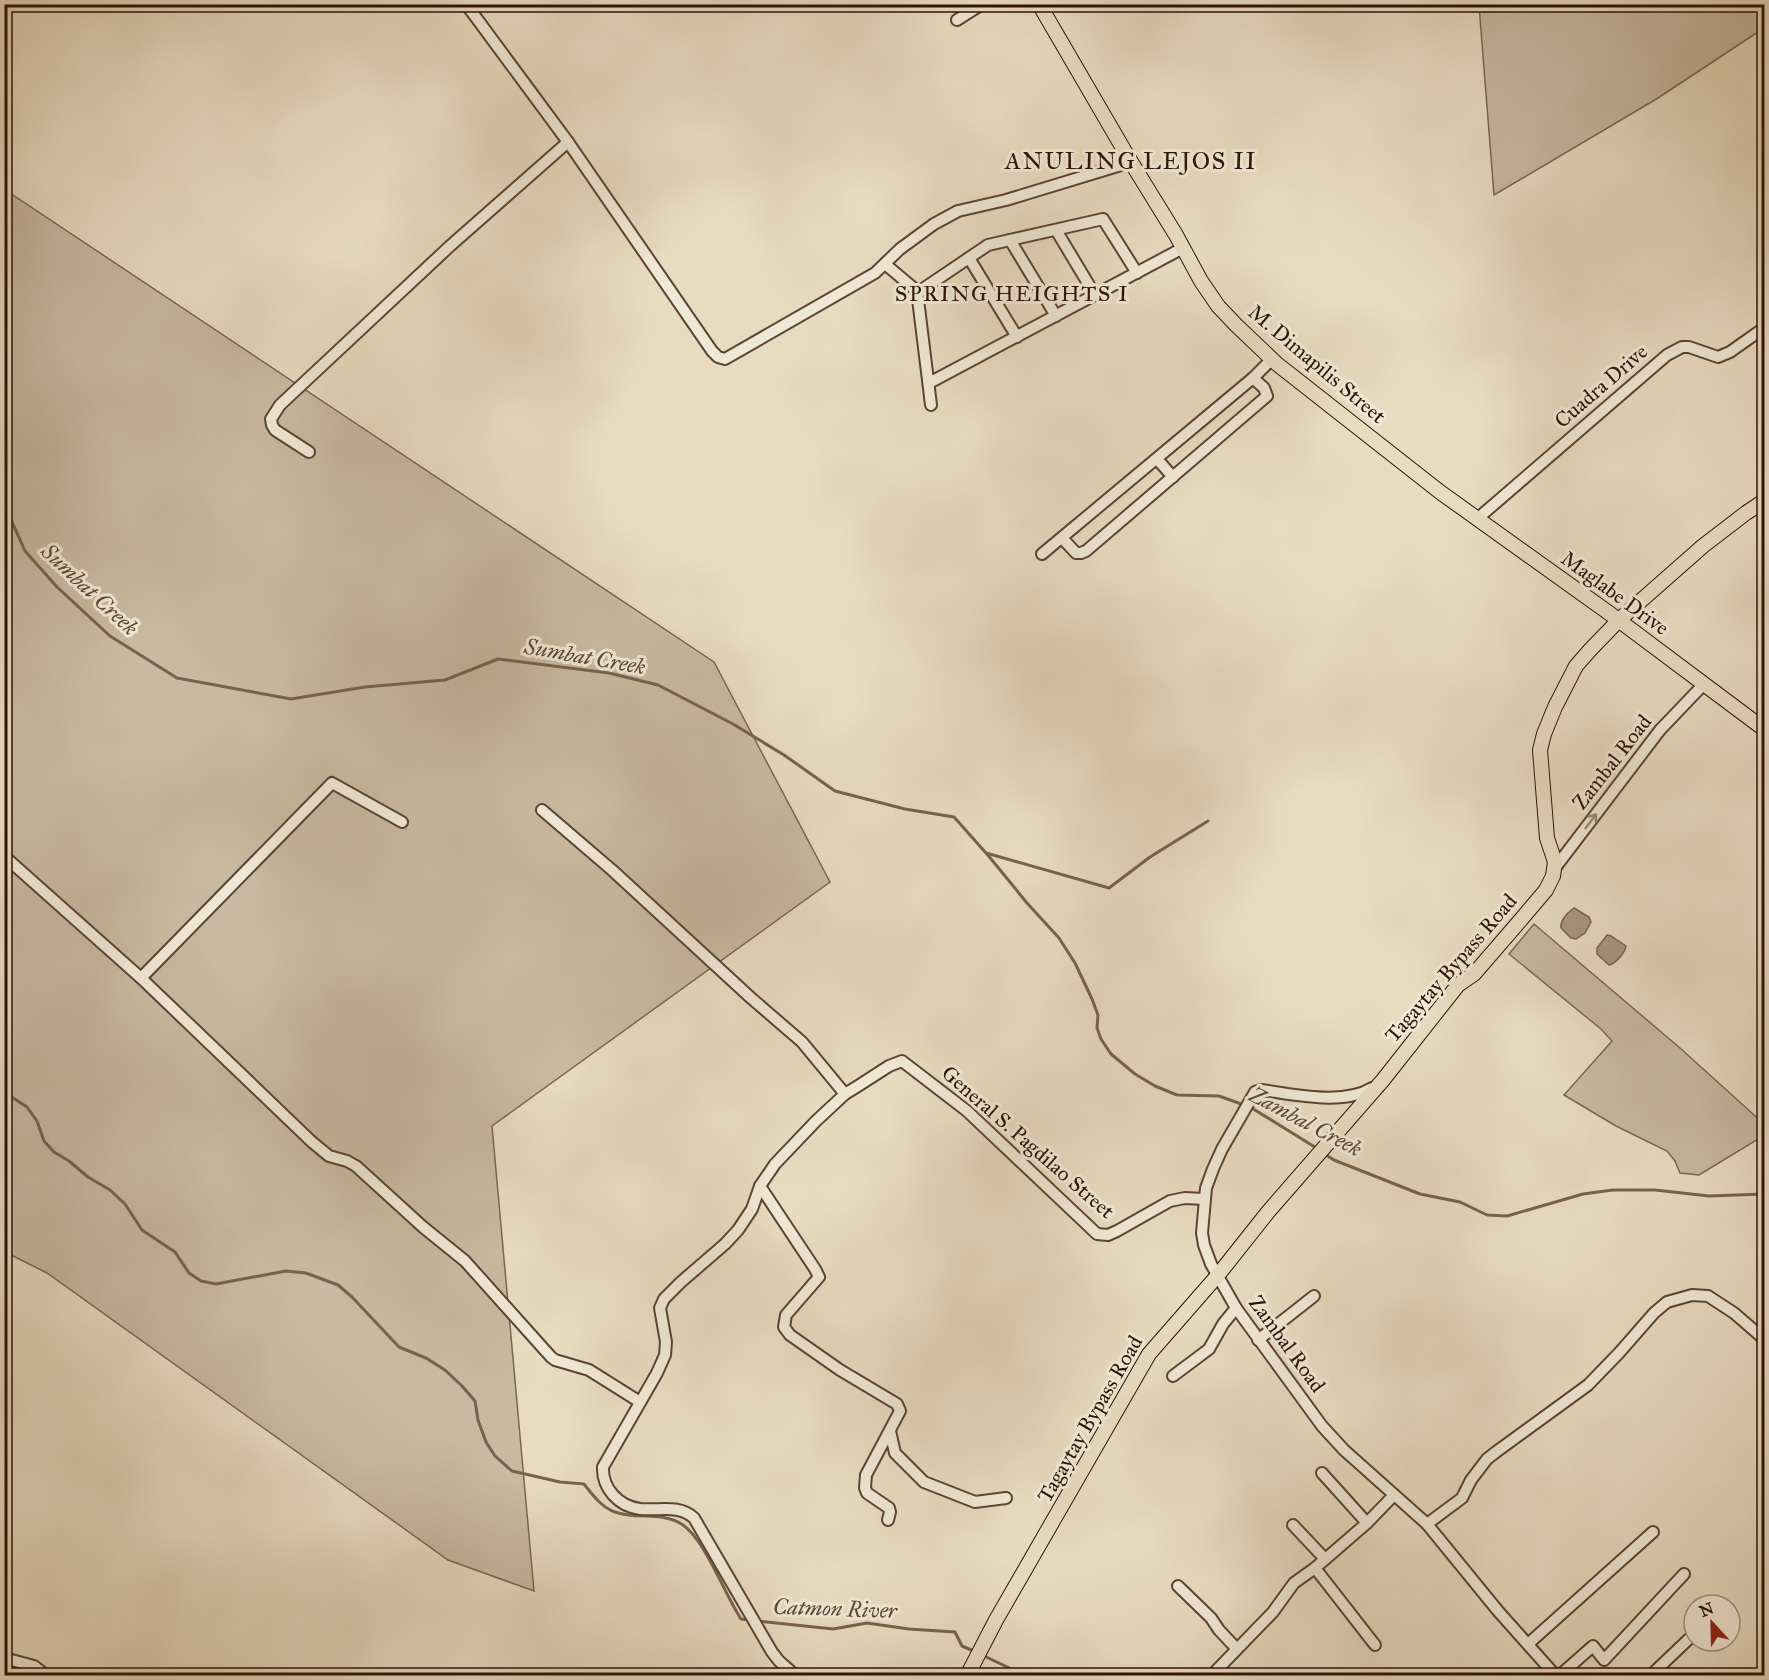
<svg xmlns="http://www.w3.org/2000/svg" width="1769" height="1680" viewBox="0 0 1769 1680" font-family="'IM FELL Great Primer',serif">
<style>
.green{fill:#c8b9a0;stroke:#7b6652;stroke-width:1.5}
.water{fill:#a99780;stroke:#78624e;stroke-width:1.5}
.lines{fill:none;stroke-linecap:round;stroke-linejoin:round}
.stream{stroke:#78624e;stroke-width:3}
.minor-casing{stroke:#5c4433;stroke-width:14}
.major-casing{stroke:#2e1204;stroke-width:16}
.minor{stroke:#f0e8d6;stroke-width:10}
.major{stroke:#e8dbc0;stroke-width:14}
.oneway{stroke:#998878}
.labels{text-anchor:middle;stroke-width:6;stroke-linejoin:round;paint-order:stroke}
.street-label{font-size:21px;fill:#2e1204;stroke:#f0e8d6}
.neighbourhood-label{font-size:22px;letter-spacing:1.5px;fill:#2e1204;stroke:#f0e8d6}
.water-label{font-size:22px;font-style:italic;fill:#5f4736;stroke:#f0e8d6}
.quarter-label{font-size:24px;letter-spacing:1.5px;fill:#2e1204;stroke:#f0e8d6}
</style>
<rect width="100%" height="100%" fill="#e8dbc0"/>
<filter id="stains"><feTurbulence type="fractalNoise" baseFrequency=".00333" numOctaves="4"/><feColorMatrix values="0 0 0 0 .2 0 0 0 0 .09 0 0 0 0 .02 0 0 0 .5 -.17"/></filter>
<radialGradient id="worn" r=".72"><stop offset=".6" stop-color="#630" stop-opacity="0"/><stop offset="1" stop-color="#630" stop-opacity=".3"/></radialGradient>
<!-- green -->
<g class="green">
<polygon points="1479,5 1764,5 1764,28 1658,98 1494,195"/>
<polygon points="4,189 714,662 830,882 492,1126 534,1591 448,1560 47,1273 5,1252"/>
<polygon points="1534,924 1680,1048 1764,1124 1762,1130 1763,1134 1760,1138 1699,1175 1680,1173 1675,1161 1667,1151 1616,1126 1564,1095 1612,1041 1601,1029 1509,954"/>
</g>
<!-- water -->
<g class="water">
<path d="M1574,908l15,9 2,5 -6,11 -9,6 -5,-1 -10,-10c-1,-8 6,-15 13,-20z"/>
<path d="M1607,935l4,1 15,10c-1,7 -10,17 -17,19l-12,-11v-6z"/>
</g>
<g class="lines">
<!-- stream -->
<g class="stream">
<polyline points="4,504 25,551 57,587 110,636 177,678 291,699 365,687 445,680 498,659 609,673 658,685 733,724 784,755 835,791 905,809 954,817 986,853 1109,888 1150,857 1208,821"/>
<polyline points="987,854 1027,903 1059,938 1075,963 1092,999 1098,1015 1097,1028 1101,1039 1111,1054 1135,1074 1155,1086 1177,1095 1219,1096 1244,1105"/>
<path d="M4,1092l23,15 10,14 7,20 10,11 15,9 19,16 22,13 15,14 17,26 33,22 14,21 12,8 15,3 70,-13 20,2 32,12 14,12 47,50 27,11 19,12 17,16 13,15 3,19 8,22 9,14 17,15 48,11 24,2c8,10 18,24 31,28 21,8 49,-1 68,13 22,15 42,70 58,94l9,1"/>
<polyline points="1250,1107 1318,1149"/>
<polyline points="1323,1153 1334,1160 1420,1194 1460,1202 1487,1215 1507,1216 1583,1194 1613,1190 1655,1190 1709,1196 1764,1194"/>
<polyline points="757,1621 833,1629 867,1623 909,1629 955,1632 962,1646 976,1652"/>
<polyline points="982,1655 1026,1676"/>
</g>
<!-- minor casing -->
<g class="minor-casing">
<g id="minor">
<polyline points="466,4 568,142 712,351 718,357 725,359 875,273 900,249 934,224 958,211 1006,200 1131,162"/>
<polyline points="957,20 982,4"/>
<polyline points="1056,230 1095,295"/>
<polyline points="1010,240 1056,316"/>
<polyline points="969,258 1017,337"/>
<polyline points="885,264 917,291 931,405"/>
<polyline points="917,293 988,245 1103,219 1137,273"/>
<polyline points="929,383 1183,248"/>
<polyline points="309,452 275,430 272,425 271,419 280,405 450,246 568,142"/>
<polyline points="1157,459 1173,477"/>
<polyline points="1477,519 1667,355 1682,347 1689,347 1718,357 1730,352 1764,328"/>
<polyline points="1062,538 1076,553 1081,553 1086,551 1267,396 1264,388 1253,378"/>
<polyline points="1042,554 1253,378 1272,359"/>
<polyline points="542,810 612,870 751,998 802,1042 845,1094"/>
<polyline points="4,856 141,978 312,1142 329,1156 347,1161 356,1166 423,1227 465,1261 551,1357 555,1360 589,1370 640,1402"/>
<polyline points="1555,868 1660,730 1703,685"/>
<polyline points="141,978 332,783 402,822"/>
<path d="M1372,1088c-29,18 -78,6 -111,2l-6,2 -33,57 -9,20 -7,19 -4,45 2,12 7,19 25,44 86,118 22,24 83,74 71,87 58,65"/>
<polyline points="760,1186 815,1269 819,1277 786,1315 784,1327 790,1335 840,1370 897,1404 900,1411 866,1475 865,1488 867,1493 889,1508 890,1512 888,1520"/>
<polyline points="1258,1340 1314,1296"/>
<polyline points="1173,1376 1209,1349 1223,1324 1236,1308"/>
<polyline points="890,1431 895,1453 924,1482 975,1502 1006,1498"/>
<polyline points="1322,1473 1367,1523"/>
<polyline points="1427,1524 1462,1498 1471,1480 1487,1459 1496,1452 1588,1385 1619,1353 1654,1313 1667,1302 1692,1295 1708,1296 1734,1313 1764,1339"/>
<polyline points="1293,1525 1325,1559"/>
<polyline points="1315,1568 1375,1645"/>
<polyline points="1178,1586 1211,1618 1219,1630 1236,1648"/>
<polyline points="1528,1644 1653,1532"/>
<polyline points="4,1658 34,1666 47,1676"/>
<path d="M796,1676l-17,-15 -7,-9 -78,-134c-15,-14 -35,-7 -54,-9 -22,-3 -38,-21 -37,-42l54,-94 8,-18 1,-13 -6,-34 4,-9 17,-17 44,-38 13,-14 14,-21 8,-23 15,-22 41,-43 29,-27 13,-8 31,-20 13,-5 65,50 130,123 11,1 9,-4 53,-30 15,-3 19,1"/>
<polyline points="1211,1676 1273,1612 1294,1583 1315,1568 1367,1523 1394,1495"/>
<polyline points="1559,1676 1593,1646 1604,1660 1684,1574"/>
<polyline points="1650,1676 1694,1634"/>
</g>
</g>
<!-- major casing -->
<g class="major-casing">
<g id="major">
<polyline points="1039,4 1131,162 1176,235 1201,281 1218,306 1236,325 1277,364 1440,492 1609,613 1764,729"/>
<polyline points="967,1676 996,1620 1149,1354 1218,1275 1268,1212 1383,1080 1458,985 1474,974 1524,916 1546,890 1553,876 1555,862 1547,838 1540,750 1544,734 1555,707 1576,666 1590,650 1619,620 1703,546 1746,513 1764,501"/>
</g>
</g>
<!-- minor -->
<use href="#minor" class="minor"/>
<!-- major -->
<use href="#major" class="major"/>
</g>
<!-- one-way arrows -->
<defs><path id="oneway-shaft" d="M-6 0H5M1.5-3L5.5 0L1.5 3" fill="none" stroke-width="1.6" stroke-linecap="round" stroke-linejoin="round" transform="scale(1.5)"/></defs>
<use class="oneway" href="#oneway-shaft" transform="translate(1591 821) rotate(-53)"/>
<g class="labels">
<!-- street labels -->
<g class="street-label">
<text transform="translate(1317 364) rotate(40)" y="7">M. Dimapilis Street</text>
<text transform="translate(1601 386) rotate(-41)" y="7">Cuadra Drive</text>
<text transform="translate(1615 593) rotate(36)" y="7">Maglabe Drive</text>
<text transform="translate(1612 762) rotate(-52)" y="7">Zambal Road</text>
<text transform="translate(1451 968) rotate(-49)" y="7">Tagaytay Bypass Road</text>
<text transform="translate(1028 1142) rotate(41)" y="7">General S. Pagdilao Street</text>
<text transform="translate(1287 1344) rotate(54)" y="7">Zambal Road</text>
<text transform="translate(1090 1419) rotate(-60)" y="7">Tagaytay Bypass Road</text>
</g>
<!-- neighbourhood labels -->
<g class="neighbourhood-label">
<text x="1012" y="301">SPRING HEIGHTS I</text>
</g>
<!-- water labels -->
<g class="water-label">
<text transform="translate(90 589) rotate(43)" y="8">Sumbat Creek</text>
<text transform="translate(585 656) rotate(10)" y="8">Sumbat Creek</text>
<text transform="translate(1306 1121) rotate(28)" y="8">Zambal Creek</text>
<text transform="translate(835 1608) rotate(2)" y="8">Catmon River</text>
</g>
<!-- quarter labels -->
<g class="quarter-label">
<text x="1131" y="169">ANULING LEJOS II</text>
</g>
</g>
<!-- margin -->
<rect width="1769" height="1680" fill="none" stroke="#e8dbc0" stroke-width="24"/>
<rect x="6" y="6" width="1757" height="1668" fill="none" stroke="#2e1204" stroke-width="3"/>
<rect x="12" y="12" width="1745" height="1656" fill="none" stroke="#2e1204" stroke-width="1.5"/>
<!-- north arrow -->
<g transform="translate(1712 1623) rotate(338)"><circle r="28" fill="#f0e8d6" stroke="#a29282" stroke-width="1.5"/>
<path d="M0-4.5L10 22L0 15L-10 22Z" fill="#8f2418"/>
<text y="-9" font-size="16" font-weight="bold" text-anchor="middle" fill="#2e1204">N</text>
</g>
<rect width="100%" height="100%" filter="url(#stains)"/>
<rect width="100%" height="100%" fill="url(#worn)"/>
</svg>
